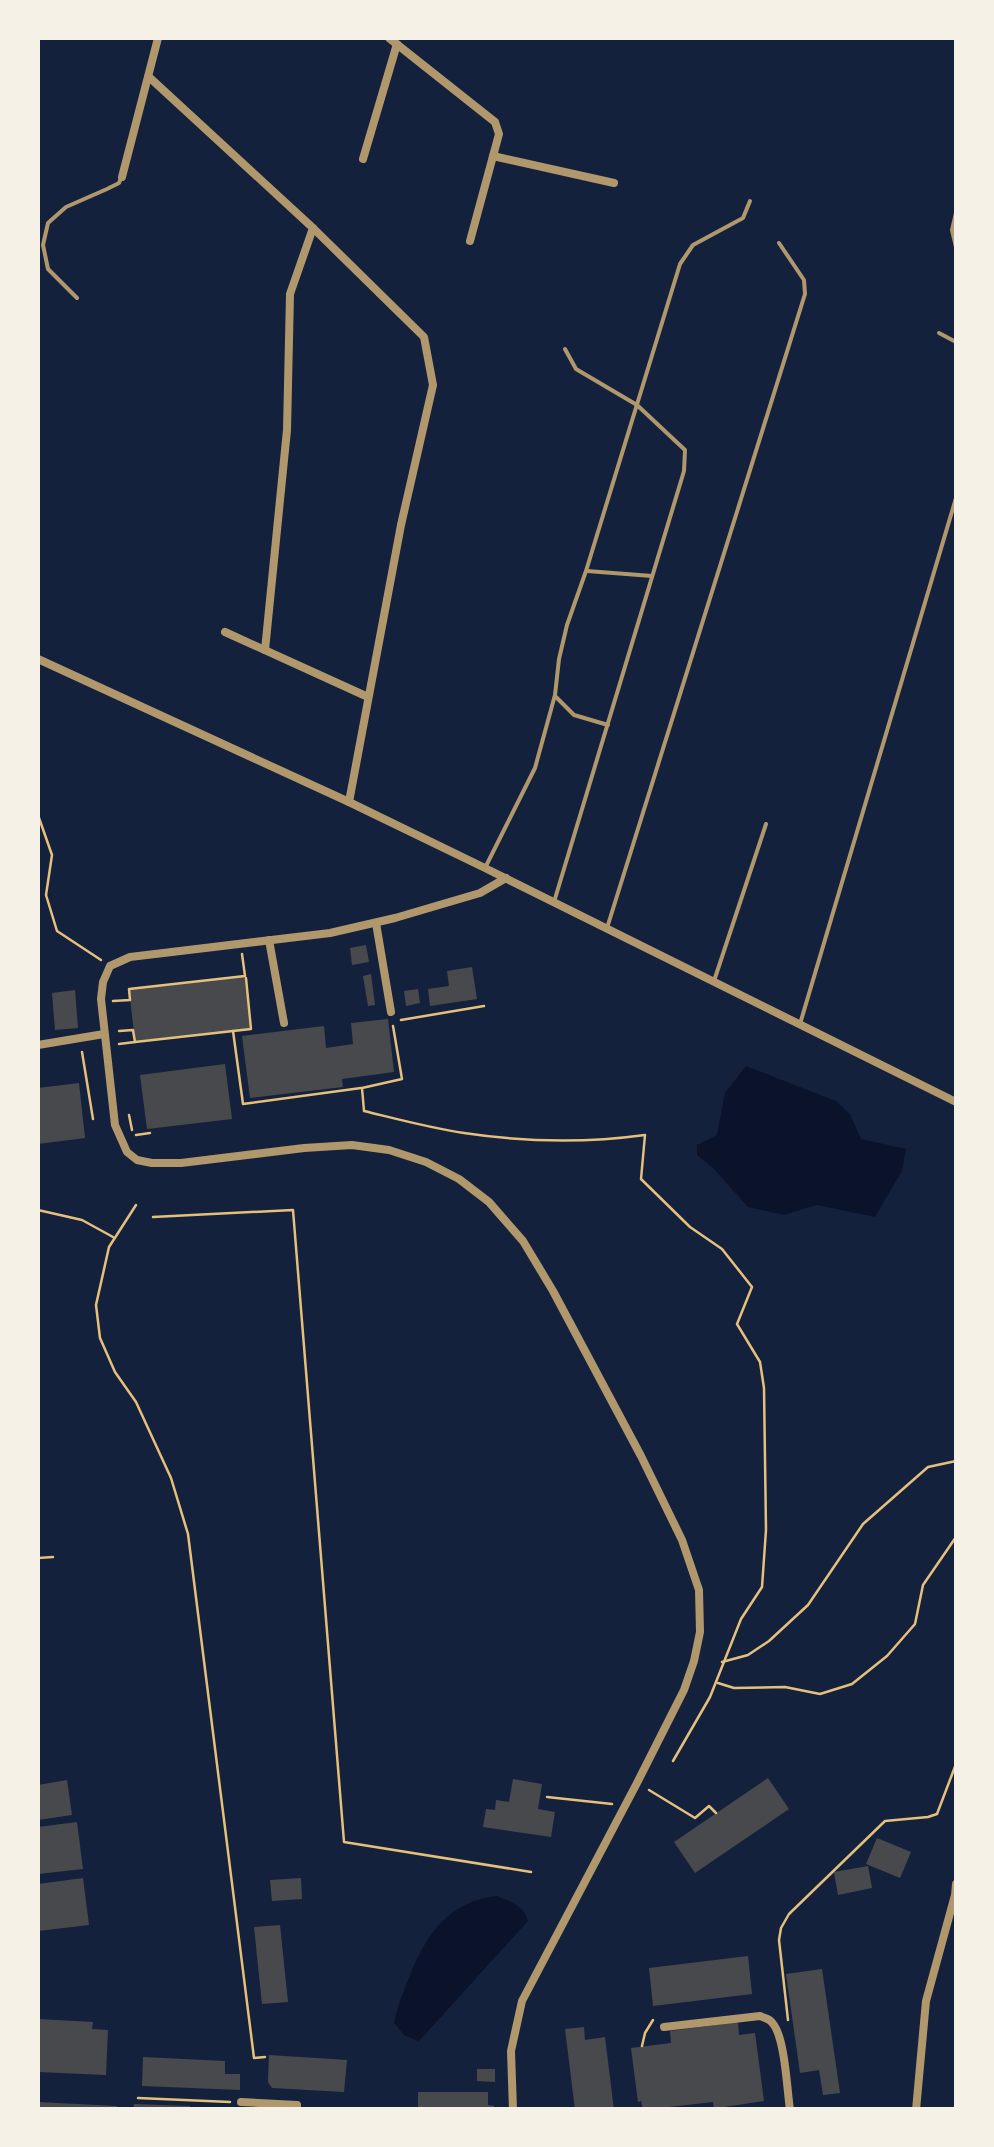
<svg xmlns="http://www.w3.org/2000/svg" width="994" height="2147" viewBox="0 0 994 2147" font-family="Overpass,sans-serif">
<style>
.water{fill:#0b132b}
.building{fill:#48494c}
.lines{fill:none;stroke-linecap:round;stroke-linejoin:round}
.path{stroke:#e5c07b;stroke-width:2.5}
.service{stroke:#b1986c;stroke-width:4}
.minor{stroke:#b1986c;stroke-width:8}
</style>
<rect width="100%" height="100%" fill="#14213d"/>
<!-- water -->
<g class="water">
<polygon points="746,1066 836,1101 850,1114 861,1139 906,1149 902,1171 875,1217 817,1205 784,1215 748,1207 714,1169 697,1155 697,1145 717,1135 725,1093"/>
<path d="M497,1896c14,6 26,9 31,25l-109,120 -14,-5 -11,-13c4,-20 11,-35 18,-53 17,-39 39,-69 85,-74z"/>
</g>
<!-- building -->
<g class="building">
<polygon points="366,945 369,962 352,965 350,948"/>
<polygon points="472,967 477,999 430,1006 428,989 449,986 447,971"/>
<polygon points="371,974 375,1005 368,1006 363,976"/>
<polygon points="245,976 251,1029 135,1042 129,989"/>
<polygon points="418,989 420,1003 406,1006 404,991"/>
<polygon points="75,990 78,1028 55,1030 52,993"/>
<polygon points="388,1019 394,1072 342,1079 343,1087 250,1098 242,1036 324,1026 326,1048 353,1044 351,1023"/>
<polygon points="225,1064 232,1119 147,1129 140,1075"/>
<polygon points="79,1083 85,1138 38,1144 38,1088"/>
<polygon points="768,1778 789,1809 695,1873 674,1842"/>
<polygon points="513,1779 542,1784 538,1809 555,1812 551,1837 483,1827 486,1809 495,1810 496,1800 509,1802"/>
<polygon points="67,1780 72,1815 38,1820 38,1785"/>
<polygon points="77,1822 83,1869 38,1874 38,1827"/>
<polygon points="877,1838 911,1852 900,1878 866,1864"/>
<polygon points="868,1866 872,1888 838,1895 834,1872"/>
<polygon points="83,1878 89,1925 38,1931 38,1884"/>
<polygon points="301,1878 302,1899 272,1901 270,1880"/>
<polygon points="280,1925 288,2002 262,2004 254,1927"/>
<polygon points="748,1956 752,1994 653,2006 649,1968"/>
<polygon points="822,1969 840,2093 823,2095 819,2070 800,2073 786,1974"/>
<polygon points="38,2019 93,2022 92,2029 108,2030 106,2075 38,2072"/>
<polygon points="738,2022 739,2035 755,2033 764,2101 724,2107 725,2110 714,2110 713,2102 643,2110 641,2101 638,2102 631,2048 671,2043 670,2031"/>
<polygon points="584,2027 585,2040 605,2037 614,2110 575,2110 565,2029"/>
<polygon points="269,2055 347,2060 344,2092 272,2088 268,2082"/>
<polygon points="143,2057 225,2061 225,2074 240,2074 240,2090 142,2086"/>
<polygon points="477,2069 495,2069 495,2082 477,2081"/>
<polygon points="418,2092 488,2092 488,2105 494,2106 494,2110 418,2110"/>
<polygon points="38,2102 117,2106 116,2110 38,2110"/>
<polygon points="134,2104 190,2106 190,2110 133,2110"/>
</g>
<g class="lines">
<!-- path -->
<g class="path">
<polyline points="38,815 52,855 46,895 57,931 101,960"/>
<polyline points="113,1001 130,1000 129,989 245,976 242,954"/>
<polyline points="401,1020 484,1006"/>
<path d="M393,1026l9,53 -40,9 2,23c33,8 66,17 100,22 60,9 122,10 181,2l-4,44 49,48 32,22 30,38 -15,37 23,38 4,26 2,142 -4,57 -21,32 -31,78 -37,64"/>
<polyline points="233,1031 243,1104 361,1088"/>
<polyline points="135,1042 251,1029 246,978"/>
<polyline points="119,1044 135,1042 133,1030 119,1031"/>
<polyline points="82,1052 93,1119"/>
<polyline points="129,1115 132,1130"/>
<polyline points="136,1135 150,1133"/>
<polyline points="136,1205 109,1247 96,1305 100,1338 115,1372 136,1402 171,1478 188,1534 254,2058 265,2057"/>
<polyline points="38,1210 82,1220 113,1237"/>
<polyline points="153,1217 293,1210 344,1842 531,1872"/>
<polyline points="38,1558 53,1557"/>
<polyline points="722,1662 748,1655 769,1641 808,1605 863,1524 928,1467 956,1461"/>
<polyline points="718,1683 734,1688 785,1687 820,1694 852,1684 887,1656 915,1624 923,1585 956,1537"/>
<polyline points="649,1790 695,1818 709,1806 716,1813"/>
<polyline points="547,1797 612,1804"/>
<polyline points="788,2020 779,1940 781,1928 789,1914 885,1821 928,1817 937,1814 956,1764"/>
<polyline points="642,2046 645,2033 653,2020"/>
<polyline points="138,2098 230,2102"/>
</g>
<!-- service -->
<g class="service">
<polyline points="956,213 952,230 956,247"/>
<polyline points="77,298 48,269 43,245 48,223 66,207 107,189 119,183 121,178"/>
<polyline points="939,333 956,342"/>
<polyline points="587,571 652,576"/>
<polyline points="556,697 574,715 608,725"/>
<polyline points="485,868 535,768 555,695 559,659 567,625 586,571 680,264 693,245 743,218 750,201"/>
<polyline points="554,902 684,471 685,450 637,405 576,369 565,349"/>
<polyline points="607,928 805,294 804,280 779,243"/>
<polyline points="714,981 766,824"/>
<polyline points="800,1024 956,498"/>
</g>
<!-- minor -->
<g class="minor">
<polyline points="389,38 495,122 499,134 470,241"/>
<polyline points="149,77 313,228 424,337 433,385 401,525 349,802"/>
<polyline points="493,156 614,183"/>
<polyline points="363,159 397,44"/>
<polyline points="122,177 158,38"/>
<polyline points="225,632 368,697"/>
<polyline points="265,650 287,430 290,294 313,228"/>
<polyline points="38,659 349,802 485,868 956,1102"/>
<polyline points="506,878 480,893 395,918 330,933 130,957 110,966 103,982 101,999 115,1125 127,1152 137,1160 152,1163 181,1163 304,1148 352,1145 389,1150 426,1162 459,1179 489,1202 523,1241 553,1291 641,1456 682,1540 699,1590 700,1632 694,1661 684,1690 637,1783 522,2001 511,2051 513,2110"/>
<polyline points="376,923 391,1012"/>
<polyline points="269,940 284,1023"/>
<polyline points="38,1045 104,1034"/>
<path d="M664,2027l96,-11c7,3 9,2 14,9 11,16 13,64 16,85"/>
<polyline points="241,2102 297,2105 297,2110"/>
<polyline points="916,2110 926,2001 955,1895 956,1884"/>
</g>
</g>
<!-- border -->
<rect width="994" height="2147" fill="none" stroke="#f6f1e7" stroke-width="80"/>
</svg>
